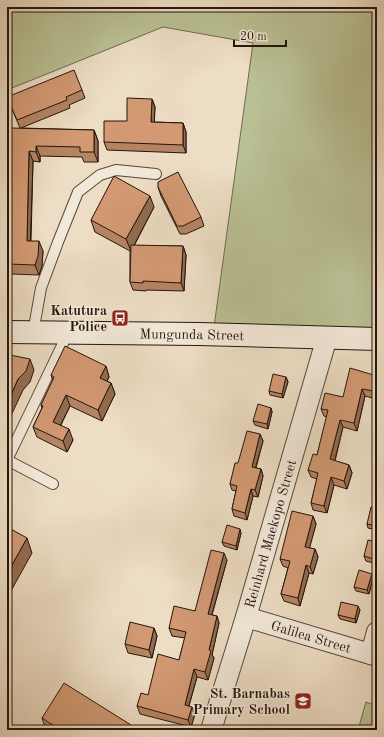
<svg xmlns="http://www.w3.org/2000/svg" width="384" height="737" viewBox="0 0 384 737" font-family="'Old Standard TT',serif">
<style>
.green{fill:#b9c094;stroke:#6e6a50}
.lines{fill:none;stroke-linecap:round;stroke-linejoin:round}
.lane-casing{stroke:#56473a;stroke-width:12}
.street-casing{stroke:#56473a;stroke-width:22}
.secondary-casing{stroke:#24150c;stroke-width:24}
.lane{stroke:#f3e9d9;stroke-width:10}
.street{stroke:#f3e9d9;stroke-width:20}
.secondary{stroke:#f3e9d9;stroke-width:22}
.wall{fill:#b58463;stroke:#24150c}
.shaded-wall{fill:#936b50;stroke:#24150c}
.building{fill:#d29973;stroke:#24150c}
.labels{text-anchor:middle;stroke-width:3;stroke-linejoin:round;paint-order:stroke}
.poi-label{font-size:14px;font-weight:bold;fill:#24150c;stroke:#f3e9d9;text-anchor:end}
.street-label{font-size:14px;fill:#24150c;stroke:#f3e9d9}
</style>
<rect width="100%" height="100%" fill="#edddc4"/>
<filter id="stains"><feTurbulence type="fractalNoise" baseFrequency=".005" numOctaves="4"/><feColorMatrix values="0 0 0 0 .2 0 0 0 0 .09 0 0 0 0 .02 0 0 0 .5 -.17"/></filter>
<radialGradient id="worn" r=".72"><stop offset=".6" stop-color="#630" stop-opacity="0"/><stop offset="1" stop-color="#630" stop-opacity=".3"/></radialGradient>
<!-- green -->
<g class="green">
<polygon points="7,7 377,7 377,339 213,334 253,43 163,27 7,90"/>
<polygon points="366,702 377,706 377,730 358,730"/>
</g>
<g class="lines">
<!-- lane casing -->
<g class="lane-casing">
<g id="lane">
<polyline points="33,333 41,288 58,242 78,192 100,175 116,170 156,174"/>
<polyline points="7,460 68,333"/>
<polyline points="7,460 53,484"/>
</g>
</g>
<!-- street casing -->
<g class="street-casing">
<g id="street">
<path id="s1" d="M246,617l131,39"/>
<polyline points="371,654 377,632"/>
<path id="s2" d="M211,730l35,-113 81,-280"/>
</g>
</g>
<!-- secondary casing -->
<g class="secondary-casing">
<g id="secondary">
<path id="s3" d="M7,332l192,2 178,5"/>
</g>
</g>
<!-- lane -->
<use href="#lane" class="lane"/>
<!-- street -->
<use href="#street" class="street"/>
<!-- secondary -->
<use href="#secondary" class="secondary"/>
</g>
<!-- wall -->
<g class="wall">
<polygon points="82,90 85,98 69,105 70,108 21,128 94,130 98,141 98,162 84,162 82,157 40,156 40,162 33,161 31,241 43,251 42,266 39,275 12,274 8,264 11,154 10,150 20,128 7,97"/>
<polygon points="152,99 155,107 154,122 183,123 186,132 186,153 107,150 104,142"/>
<polygon points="158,187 201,217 204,226 186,234 180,234 161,196"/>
<polygon points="154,207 134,246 183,246 186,255 184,291 146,290 146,291 133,290 130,282 130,251 95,232 91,220"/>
<polygon points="106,366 109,377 107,381 111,383 115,394 102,421 70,406 61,425 73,440 67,452 37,437 33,427 42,408 41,405 53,381 51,375"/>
<polygon points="377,376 377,397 376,399 365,396 357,431 343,427 335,461 349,465 352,473 347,489 334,485 327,513 313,510 311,503 317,479 311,477 308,470 317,455 327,417 324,416 321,409 343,397"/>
<polygon points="286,377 288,382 283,398 270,395 269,391"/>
<polygon points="271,408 272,412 268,429 255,425 253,421"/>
<polygon points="260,434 263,441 256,468 261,469 263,476 258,497 253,496 247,520 234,516 232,509 236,491 232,490 230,484 238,463"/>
<polygon points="377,509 377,530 368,528 367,524"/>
<polygon points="313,516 316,524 309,548 315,549 318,557 313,574 309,573 300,606 284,601 281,594 288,568 283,566 280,559"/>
<polygon points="241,533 237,550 224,546 222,542"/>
<polygon points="377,542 377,564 366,561 364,556"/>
<polygon points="227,560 212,615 217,616 219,623 212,655 214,658 208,680 197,677 189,706 195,714 191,727 140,714 137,706 148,695 179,660 185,638 172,636 169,628 195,611"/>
<polygon points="373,578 369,594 356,591 354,587"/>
<polygon points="360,610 356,623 340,619 338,615"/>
<polygon points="154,628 157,636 152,658 128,653 125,644"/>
<polygon points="42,718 131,725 133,730 46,730"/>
</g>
<!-- shaded-wall -->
<g class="shaded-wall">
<polygon points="152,99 155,107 154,130 151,122"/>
<polygon points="183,123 186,132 186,153 183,145"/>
<polygon points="94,130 98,141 98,162 94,152"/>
<polygon points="36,146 40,156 40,162 36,152"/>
<polygon points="29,151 33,161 30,251 27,241"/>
<polygon points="150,196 154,207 131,251 126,239"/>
<polygon points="39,241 43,251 42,266 39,275 35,265"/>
<polygon points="183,246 186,255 184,291 181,283"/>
<polygon points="30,359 34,370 30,382 23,390 9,420 7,416 7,404 18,379"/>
<polygon points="106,366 109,377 104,388 100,378"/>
<polygon points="286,377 288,382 283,398 282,394"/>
<polygon points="111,383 115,394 102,421 98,410"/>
<polygon points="362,389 365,396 357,431 354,423"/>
<polygon points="374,389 377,397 376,399 374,391"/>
<polygon points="66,395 70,406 57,432 53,422"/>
<polygon points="271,408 272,412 268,429 267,424"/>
<polygon points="340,420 343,427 333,467 330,459"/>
<polygon points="69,429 73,440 67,452 63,441"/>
<polygon points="260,434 263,441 254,473 252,467"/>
<polygon points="349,465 352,473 347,489 344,481"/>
<polygon points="261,469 263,476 258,497 255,490"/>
<polygon points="331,477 334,485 327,513 324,506"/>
<polygon points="251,489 253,496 247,520 245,513"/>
<polygon points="313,516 316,524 308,554 305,547"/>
<polygon points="240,529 241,533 237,550 236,546"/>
<polygon points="27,538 32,553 7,598 7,574"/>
<polygon points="315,549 318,557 313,574 310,567"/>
<polygon points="224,553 227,560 210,621 208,614"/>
<polygon points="306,565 309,573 300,606 298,598"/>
<polygon points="372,574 373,578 369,594 367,590"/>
<polygon points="358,606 360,610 356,623 355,619"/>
<polygon points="217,616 219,623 212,655 214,658 208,680 205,672 209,650"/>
<polygon points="154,628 157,636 152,658 149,650"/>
<polygon points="194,669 197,677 187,712 185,705"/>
<polygon points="192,707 195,714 191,727 188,720"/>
<polygon points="131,725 133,730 128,730"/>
</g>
<!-- building -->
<g class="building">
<polygon points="74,70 82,90 66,97 67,100 17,120 7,97"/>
<polygon points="127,98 152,99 151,122 183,123 183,145 104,142 104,121 127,121"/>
<polygon points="11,128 94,130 94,152 80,152 80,147 36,146 36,152 29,151 27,241 39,241 38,256 35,265 8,264 11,150 10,150"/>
<polygon points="178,172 201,217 183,226 177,226 158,187 158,182"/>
<polygon points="114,176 150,196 126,239 91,220"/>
<polygon points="131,245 183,246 181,283 143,281 143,283 130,282"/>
<polygon points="65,346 106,366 100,378 111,383 98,410 66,395 53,422 69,429 63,441 33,427 43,406 41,405 54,377 51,375"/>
<polygon points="10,355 30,359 26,371 18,379 7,404 7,367 8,367"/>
<polygon points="350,368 377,376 377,390 374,389 374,391 362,389 354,423 340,420 330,459 349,465 344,481 331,477 324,506 311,503 318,473 308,470 313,454 317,455 328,410 321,409 325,393 343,397"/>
<polygon points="273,374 286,377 282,394 269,391"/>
<polygon points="258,404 271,408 267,424 253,421"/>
<polygon points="247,431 260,434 252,467 261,469 255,490 251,489 245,513 232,509 237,486 230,484 235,463 238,463"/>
<polygon points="377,488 377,495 375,495"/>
<polygon points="371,507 377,509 377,526 367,524"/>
<polygon points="292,511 313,516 305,547 315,549 310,567 306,565 298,598 281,594 290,561 280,559"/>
<polygon points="227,525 240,529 236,546 222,542"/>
<polygon points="7,527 27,538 7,574"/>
<polygon points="368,540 377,542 377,560 364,556"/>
<polygon points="211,550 224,553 208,614 217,616 209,650 211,651 205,672 194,669 185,705 192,707 188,720 137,706 141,693 148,695 158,654 179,660 186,632 169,628 174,606 195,611"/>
<polygon points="359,570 372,574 367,590 354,587"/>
<polygon points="341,602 358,606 355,619 338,615"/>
<polygon points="130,622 154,628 149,650 125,644"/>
<polygon points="64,683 131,725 128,730 58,730 59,729 42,718"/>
</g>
<!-- icons -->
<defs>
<g id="bus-square" transform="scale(0.9)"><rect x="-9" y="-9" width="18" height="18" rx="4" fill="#8f2418" stroke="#f3e9d9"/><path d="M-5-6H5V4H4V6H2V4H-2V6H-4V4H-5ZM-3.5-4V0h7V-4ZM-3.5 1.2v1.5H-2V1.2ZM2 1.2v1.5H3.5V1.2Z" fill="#fff"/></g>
<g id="school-square" transform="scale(0.9)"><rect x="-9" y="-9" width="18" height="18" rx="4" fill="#8f2418" stroke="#f3e9d9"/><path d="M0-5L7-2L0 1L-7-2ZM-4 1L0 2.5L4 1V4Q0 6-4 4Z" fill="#fff"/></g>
</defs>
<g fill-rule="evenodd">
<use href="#bus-square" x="120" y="318"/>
<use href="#school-square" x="303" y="701"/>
</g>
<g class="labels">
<!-- poi labels -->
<g class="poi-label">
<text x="107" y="315">Katutura<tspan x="107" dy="16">Police</tspan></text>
<text x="290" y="698">St. Barnabas<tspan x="290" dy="16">Primary School</tspan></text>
</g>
<!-- street labels -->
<g class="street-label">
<text dy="5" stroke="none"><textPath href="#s3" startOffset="185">Mungunda Street</textPath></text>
<text dy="5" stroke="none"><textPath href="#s2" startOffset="205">Reinhard Maekopo Street</textPath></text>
<text dy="5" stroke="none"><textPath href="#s1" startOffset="68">Galilea Street</textPath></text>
</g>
</g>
<!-- margin -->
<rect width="384" height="737" fill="none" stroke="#edddc4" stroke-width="24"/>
<rect x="8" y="8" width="368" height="721" fill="none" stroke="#24150c" stroke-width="2"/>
<rect x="12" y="12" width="360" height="713" fill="none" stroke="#24150c"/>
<!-- scale -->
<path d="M234 40v6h52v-6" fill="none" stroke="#24150c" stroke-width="2"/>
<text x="240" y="40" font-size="12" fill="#24150c" stroke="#f3e9d9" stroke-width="3" paint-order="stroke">20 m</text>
<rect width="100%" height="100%" filter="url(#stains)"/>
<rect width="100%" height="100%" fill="url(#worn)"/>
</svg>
